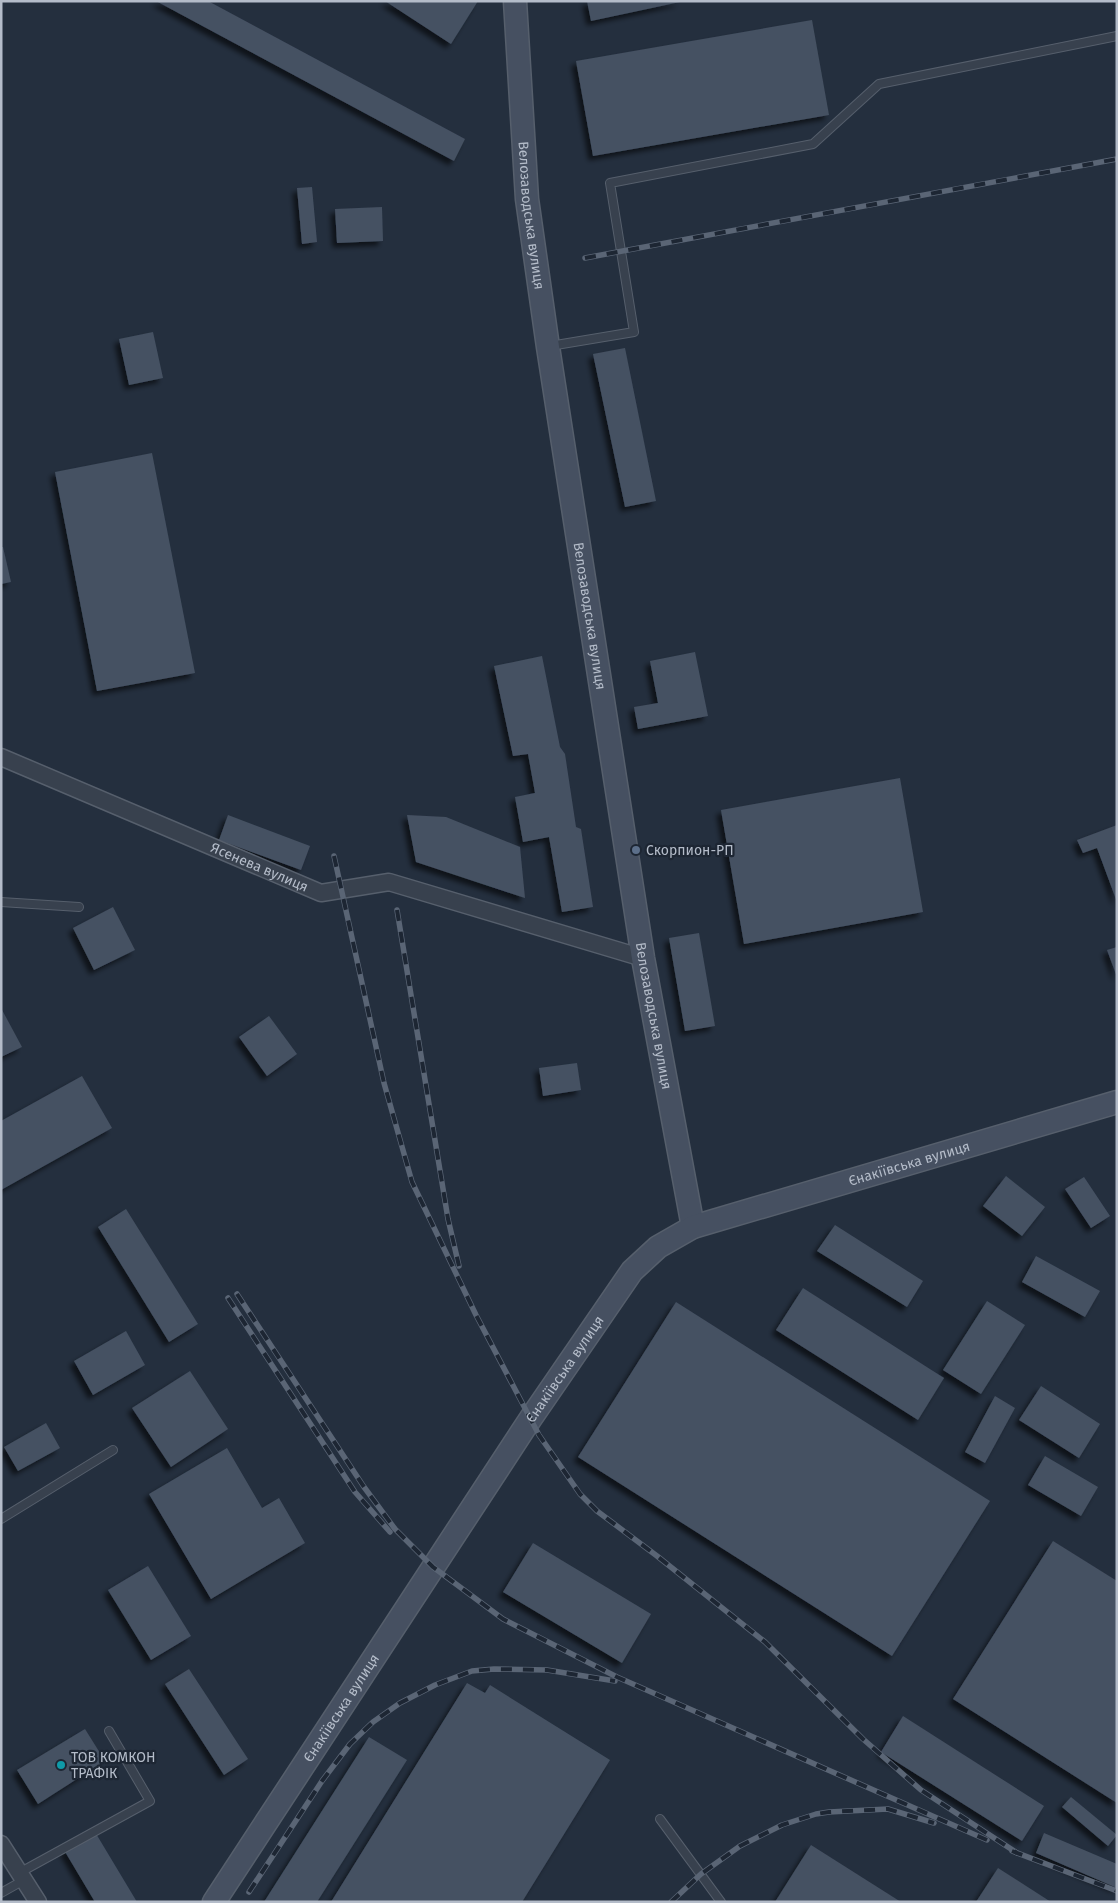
<svg xmlns="http://www.w3.org/2000/svg" width="1118" height="1903" viewBox="0 0 1118 1903" font-family="'Fira Sans',sans-serif">
<style>
.building{fill:#455162;filter:url(#shadow)}
.lines{fill:none;stroke-linecap:round;stroke-linejoin:round}
.lane-casing{stroke:#565f6c;stroke-width:10}
.street-casing{stroke:#565f6c;stroke-width:19}
.secondary-casing{stroke:#565f6c;stroke-width:25}
.lane{stroke:#38414e;stroke-width:8}
.street{stroke:#38414e;stroke-width:16}
.secondary{stroke:#465061;stroke-width:22}
.rail-casing{stroke:#5a6575;stroke-width:5.5}
.rail{stroke:#1d2633;stroke-width:4;stroke-dasharray:11;stroke-linecap:butt}
.service-dot{fill:#5c6f8a;stroke:#1d2633;stroke-width:2}
.culture-dot{fill:#0f9aa8;stroke:#1d2633;stroke-width:2}
.labels{text-anchor:middle;stroke-width:4.5;stroke-linejoin:round;paint-order:stroke}
.street-label{font-size:14px;fill:#b4bcc9;stroke:#1d2633}
.poi-label{font-size:14px;fill:#b4bcc9;stroke:#1d2633;text-anchor:start}
</style>
<defs>
<filter id="shadow"><feDropShadow dx="-4.5" dy="4.5" stdDeviation="2.5" flood-color="#0009"/></filter>
</defs>
<rect width="100%" height="100%" fill="#242f3e"/>
<!-- building -->
<g class="building">
<polygon points="156,1 208,1 465,139 454,161"/>
<polygon points="385,1 478,1 451,44"/>
<polygon points="587,1 680,1 680,2 591,21"/>
<polygon points="812,20 829,115 593,156 576,61"/>
<polygon points="312,187 317,242 302,244 297,188"/>
<polygon points="382,207 383,241 337,243 335,209"/>
<polygon points="153,332 163,378 129,385 119,339"/>
<polygon points="625,348 656,501 625,507 593,354"/>
<polygon points="152,453 195,673 97,691 55,472"/>
<polygon points="1,547 3,547 11,582 1,584"/>
<polygon points="695,652 708,716 638,729 634,707 658,703 650,661"/>
<polygon points="542,656 560,747 565,754 576,827 581,829 593,907 562,912 549,837 523,842 515,797 535,793 528,754 513,756 494,666"/>
<polygon points="900,778 923,912 744,944 721,810"/>
<polygon points="228,815 310,846 301,870 219,840"/>
<polygon points="407,815 446,817 520,847 525,898 416,862"/>
<polygon points="1117,825 1117,902 1097,848 1083,853 1077,840"/>
<polygon points="113,907 135,950 94,970 73,928"/>
<polygon points="699,933 715,1026 685,1031 669,938"/>
<polygon points="1117,947 1117,977 1107,950"/>
<polygon points="1,1008 22,1047 1,1057"/>
<polygon points="269,1016 297,1054 267,1076 239,1037"/>
<polygon points="577,1063 581,1090 543,1096 539,1068"/>
<polygon points="82,1076 112,1128 1,1190 1,1121"/>
<polygon points="1006,1176 1045,1207 1022,1236 983,1206"/>
<polygon points="1084,1177 1110,1216 1091,1228 1065,1189"/>
<polygon points="126,1209 198,1324 169,1342 98,1227"/>
<polygon points="835,1225 923,1281 907,1307 817,1251"/>
<polygon points="1036,1256 1100,1291 1085,1317 1022,1282"/>
<polygon points="803,1288 944,1378 918,1420 776,1330"/>
<polygon points="987,1301 1025,1325 981,1394 943,1370"/>
<polygon points="676,1302 990,1501 892,1656 578,1457"/>
<polygon points="126,1331 145,1365 93,1395 74,1361"/>
<polygon points="190,1371 228,1429 171,1467 132,1408"/>
<polygon points="1041,1386 1100,1424 1079,1458 1019,1420"/>
<polygon points="995,1396 1015,1408 985,1463 965,1452"/>
<polygon points="46,1423 60,1448 18,1471 4,1447"/>
<polygon points="227,1448 262,1508 279,1498 305,1543 211,1599 149,1494"/>
<polygon points="1045,1456 1098,1487 1081,1516 1028,1485"/>
<polygon points="1053,1541 1117,1581 1117,1803 953,1699"/>
<polygon points="533,1543 651,1614 622,1663 503,1592"/>
<polygon points="148,1566 191,1636 151,1660 108,1590"/>
<polygon points="189,1669 248,1759 224,1775 165,1684"/>
<polygon points="467,1683 485,1693 490,1685 610,1760 522,1902 331,1902"/>
<polygon points="903,1716 1044,1806 1022,1841 881,1752"/>
<polygon points="85,1729 105,1761 38,1804 17,1770"/>
<polygon points="369,1737 407,1760 317,1902 264,1902"/>
<polygon points="1071,1797 1117,1835 1108,1846 1062,1807"/>
<polygon points="95,1832 137,1902 95,1902 64,1850"/>
<polygon points="1044,1833 1117,1864 1117,1888 1036,1853"/>
<polygon points="811,1845 901,1902 775,1902"/>
<polygon points="998,1868 1051,1902 976,1902"/>
</g>
<g class="lines">
<!-- lane casing -->
<g class="lane-casing">
<g id="lane">
<polyline points="550,346 634,332 610,183 813,144 879,84 1117,36"/>
<polyline points="1,902 79,907"/>
<polyline points="1,1519 113,1450"/>
<polyline points="660,1819 721,1902"/>
<polyline points="19,1873 150,1801 109,1731"/>
<polyline points="1,1893 24,1880"/>
</g>
</g>
<!-- street casing -->
<g class="street-casing">
<g id="street">
<path id="s1" d="M1,757l320,136 68,-11 254,76"/>
<polyline points="1,1844 38,1902"/>
</g>
</g>
<!-- secondary casing -->
<g class="secondary-casing">
<g id="secondary">
<path id="s2" d="M515,1l12,198 21,148 95,611 50,269"/>
<path id="s3" d="M214,1902l317,-484 101,-147 26,-24 35,-20 424,-125"/>
</g>
</g>
<!-- lane -->
<use href="#lane" class="lane"/>
<!-- street -->
<use href="#street" class="street"/>
<!-- secondary -->
<use href="#secondary" class="secondary"/>
<!-- rail casing -->
<g class="rail-casing">
<g id="rail">
<polyline points="585,258 1117,159"/>
<polyline points="334,856 384,1083 412,1182 476,1315 539,1435 580,1494 597,1511 657,1556 765,1642 863,1739 921,1790 1017,1853"/>
<polyline points="397,910 448,1219 459,1266"/>
<polyline points="237,1294 364,1487 395,1529 433,1567 503,1619 617,1677 987,1840"/>
<polyline points="228,1298 355,1492 390,1532"/>
<polyline points="1012,1851 1117,1891"/>
<polyline points="249,1892 322,1781 350,1744 373,1722 400,1703 435,1685 472,1671 494,1669 547,1670 615,1681"/>
<polyline points="671,1902 701,1874 740,1846 782,1825 816,1814 829,1812 888,1809 934,1823"/>
</g>
</g>
<!-- rail -->
<use href="#rail" class="rail"/>
</g>
<!-- markers -->
<circle class="service-dot" cx="636" cy="850" r="5"/>
<circle class="culture-dot" cx="61" cy="1765" r="5"/>
<g class="labels">
<!-- street labels -->
<g class="street-label">
<text dy="5" stroke="none"><textPath href="#s2" startOffset="215">Велозаводська вулиця</textPath></text>
<text dy="5" stroke="none"><textPath href="#s2" startOffset="620">Велозаводська вулиця</textPath></text>
<text dy="5" stroke="none"><textPath href="#s1" startOffset="281">Ясенева вулиця</textPath></text>
<text dy="5" stroke="none"><textPath href="#s2" startOffset="1025">Велозаводська вулиця</textPath></text>
<text dy="5" stroke="none"><textPath href="#s3" startOffset="1058">Єнакіївська вулиця</textPath></text>
<text dy="5" stroke="none"><textPath href="#s3" startOffset="638">Єнакіївська вулиця</textPath></text>
<text dy="5" stroke="none"><textPath href="#s3" startOffset="232">Єнакіївська вулиця</textPath></text>
</g>
<!-- poi labels -->
<g class="poi-label">
<text x="646" y="855">Скорпион-РП</text>
<text x="71" y="1762">ТОВ КОМКОН<tspan x="71" dy="16">ТРАФІК</tspan></text>
</g>
</g>
<!-- border -->
<rect width="1118" height="1903" fill="none" stroke="#b4bcc9" stroke-width="5"/>
</svg>
